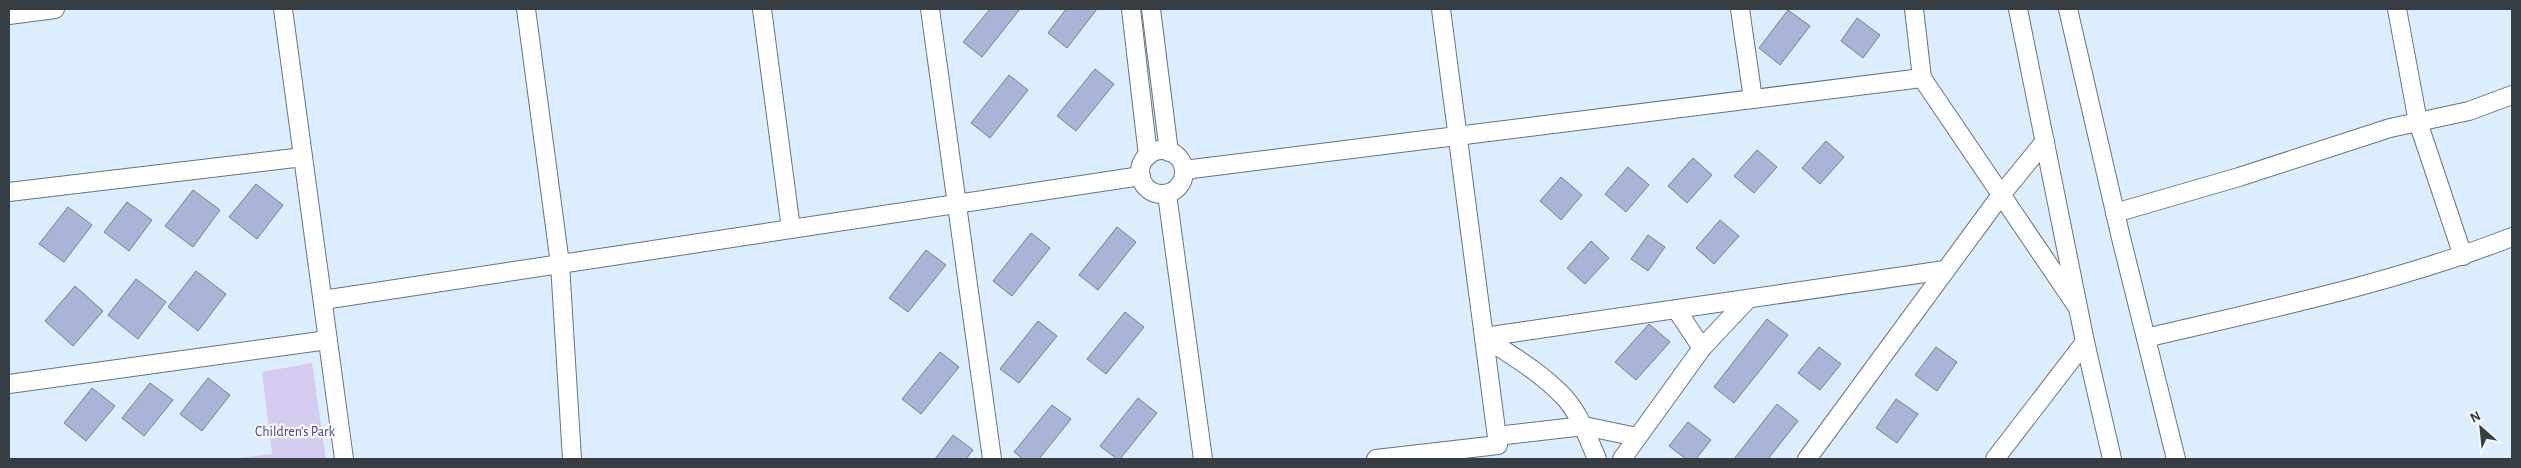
<svg xmlns="http://www.w3.org/2000/svg" width="2521" height="468" viewBox="0 0 2521 468" font-family="'Alegreya Sans',sans-serif">
<style>
.green{fill:#d5cbee}
.building{fill:#aab4d7;stroke:#797f91}
.lines{fill:none;stroke-linecap:round;stroke-linejoin:round}
.minor-casing{stroke:#667482;stroke-width:20}
.minor{stroke:#fff;stroke-width:18}
.labels{text-anchor:middle;stroke-width:4.5;stroke-linejoin:round;paint-order:stroke}
.park-label{font-size:14px;fill:#544373;stroke:#f5f8fc}
</style>
<rect width="100%" height="100%" fill="#dcedfd"/>
<!-- green -->
<polygon class="green" points="312,363 326,459 230,459 272,454 262,372"/>
<!-- building -->
<g class="building">
<polygon points="990,9 1020,9 982,57 963,42"/>
<polygon points="1066,9 1097,9 1067,48 1048,33"/>
<polygon points="1788,10 1810,26 1780,65 1759,48"/>
<polygon points="1857,18 1880,35 1863,58 1841,41"/>
<polygon points="1095,69 1114,84 1076,131 1057,116"/>
<polygon points="1009,75 1028,90 990,138 971,123"/>
<polygon points="1826,141 1844,157 1820,184 1802,168"/>
<polygon points="1757,150 1777,167 1754,193 1734,176"/>
<polygon points="1693,158 1712,175 1687,203 1668,186"/>
<polygon points="1628,167 1649,185 1626,212 1605,194"/>
<polygon points="1561,177 1582,195 1561,220 1540,201"/>
<polygon points="256,184 283,205 257,239 229,217"/>
<polygon points="193,190 220,210 193,247 165,226"/>
<polygon points="127,202 152,220 129,251 104,232"/>
<polygon points="68,207 92,225 64,262 39,244"/>
<polygon points="1720,220 1739,236 1714,264 1696,248"/>
<polygon points="1117,227 1136,242 1098,290 1079,275"/>
<polygon points="1031,233 1050,248 1012,296 993,281"/>
<polygon points="1648,235 1665,247 1648,271 1631,259"/>
<polygon points="1591,241 1609,258 1585,284 1567,268"/>
<polygon points="926,250 946,265 908,312 889,298"/>
<polygon points="196,271 226,294 198,331 168,307"/>
<polygon points="136,279 166,302 138,339 108,315"/>
<polygon points="75,286 103,311 73,346 45,321"/>
<polygon points="1125,312 1144,327 1106,374 1087,359"/>
<polygon points="1767,319 1788,335 1734,403 1714,387"/>
<polygon points="1038,321 1057,336 1019,383 1000,369"/>
<polygon points="1649,324 1670,342 1636,380 1615,362"/>
<polygon points="1819,347 1841,364 1820,390 1798,373"/>
<polygon points="1936,347 1957,362 1937,391 1915,375"/>
<polygon points="940,352 959,367 921,414 902,399"/>
<polygon points="208,378 230,395 202,431 180,414"/>
<polygon points="150,383 173,400 144,436 122,418"/>
<polygon points="92,388 115,406 86,441 64,423"/>
<polygon points="1138,398 1157,413 1120,459 1117,459 1100,446"/>
<polygon points="1896,399 1918,414 1897,443 1876,428"/>
<polygon points="1777,404 1798,421 1768,459 1734,459"/>
<polygon points="1052,405 1071,419 1039,459 1023,459 1014,452"/>
<polygon points="1688,422 1711,440 1696,459 1686,459 1669,446"/>
<polygon points="953,435 973,450 966,459 935,459"/>
</g>
<g class="lines">
<!-- minor casing -->
<g class="minor-casing">
<g id="minor">
<polyline points="283,9 344,459"/>
<polyline points="526,9 560,264 572,459"/>
<polyline points="762,9 791,229"/>
<polyline points="930,9 992,459"/>
<polyline points="1131,9 1148,156"/>
<polyline points="1151,9 1169,152"/>
<polyline points="1740,9 1753,99"/>
<polyline points="1914,9 1922,78"/>
<polyline points="2018,9 2085,342 2112,459"/>
<polyline points="2068,9 2121,238 2176,459"/>
<polyline points="2397,9 2418,122 2463,256"/>
<polyline points="9,15 55,9"/>
<circle cx="1162" cy="172" r="22"/>
<polyline points="1184,170 1922,78 2078,308"/>
<polyline points="9,192 303,157"/>
<polyline points="1167,194 1203,459"/>
<polyline points="2115,213 2239,177 2390,128 2469,111 2512,95"/>
<polyline points="323,300 1141,176"/>
<polyline points="1676,309 1702,348"/>
<polyline points="1484,337 1945,270"/>
<path d="M1484,337c28,19 58,36 81,61 15,17 23,40 32,61"/>
<path d="M2146,338c123,-29 248,-55 366,-101"/>
<polyline points="9,384 328,340"/>
<polyline points="1497,436 1584,426 1637,437"/>
<polyline points="1376,459 1498,445 1441,9"/>
<polyline points="1622,459 1702,348 1748,299"/>
<polyline points="1807,459 2001,195 2045,141"/>
<polyline points="1995,459 2085,342"/>
</g>
</g>
<!-- minor -->
<use href="#minor" class="minor"/>
</g>
<g class="labels">
<!-- park labels -->
<g class="park-label">
<text x="295" y="436">Children's Park</text>
</g>
</g>
<!-- border -->
<rect width="2521" height="468" fill="none" stroke="#363d43" stroke-width="20"/>
<!-- north arrow -->
<g transform="translate(2481 428) rotate(333)" stroke="#f5f8fc" stroke-width="4" paint-order="stroke">
<path d="M0-4L9 19L0 12L-9 19Z" fill="#363d43"/>
<text y="-8" font-size="14" font-weight="bold" text-anchor="middle" fill="#363d43">N</text>
</g>
</svg>
